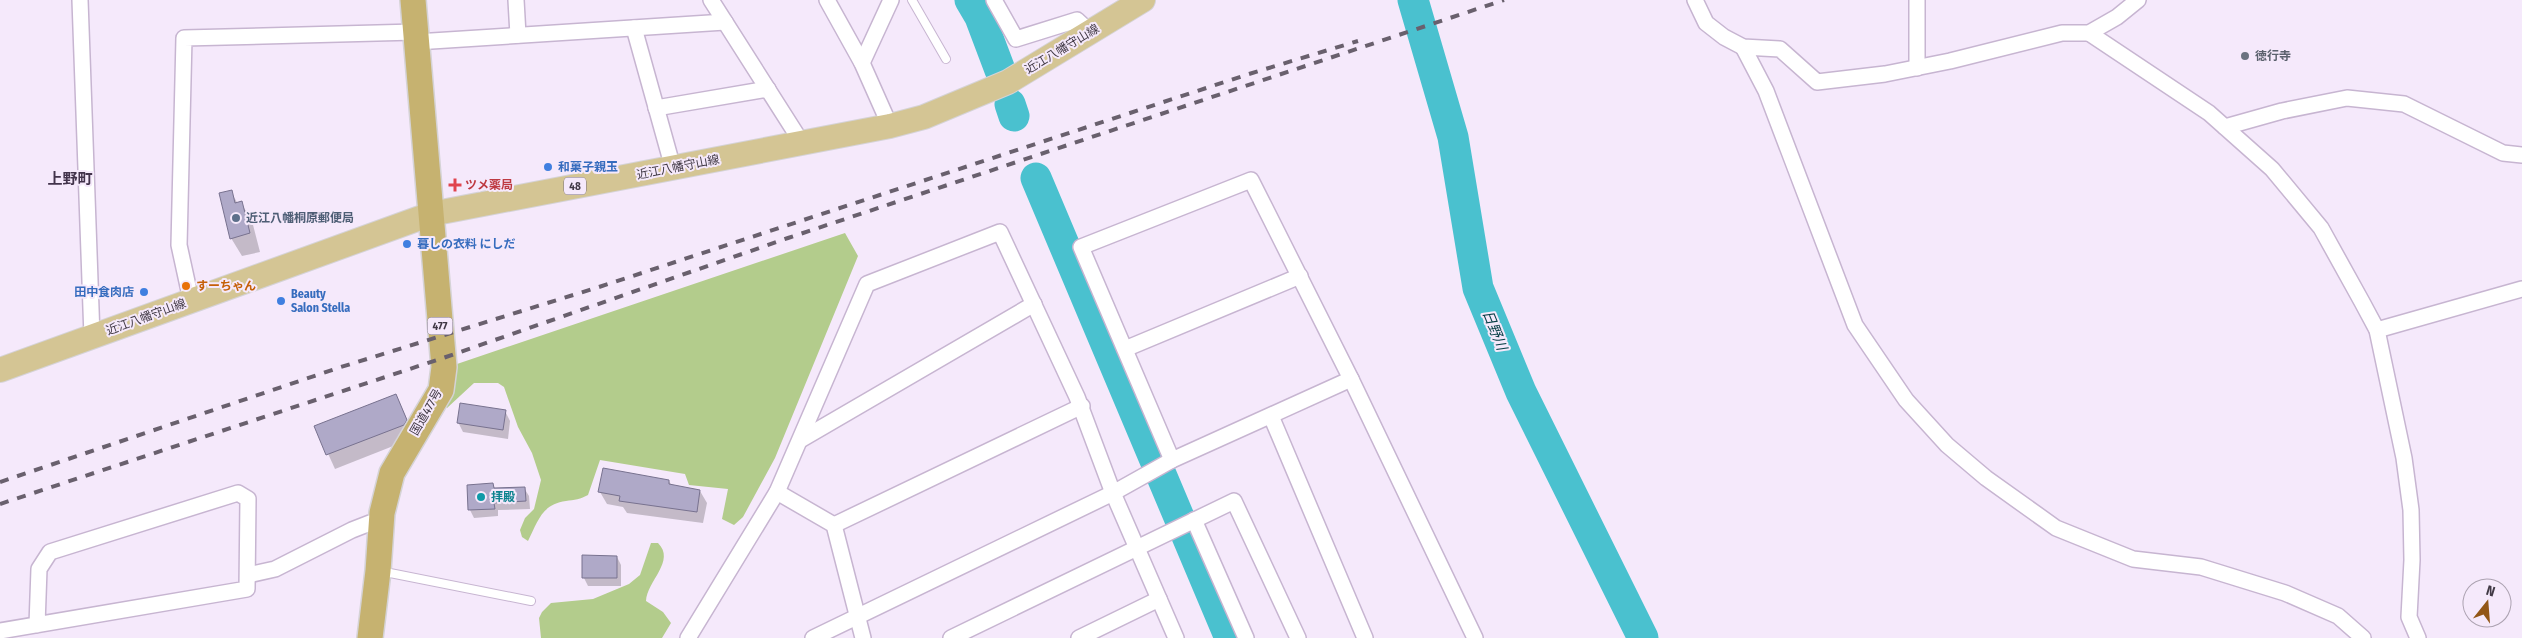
<svg xmlns="http://www.w3.org/2000/svg" width="2522" height="638" viewBox="0 0 2522 638" font-family="'Fira Sans Condensed','Noto Sans JP',sans-serif">
<style>
.green{fill:#b3cc8c}
.shadow{fill:#0003}
.lines{fill:none;stroke-linecap:round;stroke-linejoin:round}
.river{stroke:#4ac1cf;stroke-width:31}
.building{fill:#afa9c8;stroke:#78728f}
.service-casing{stroke:#c7b5d1;stroke-width:10}
.minor-casing{stroke:#c7b5d1;stroke-width:18}
.primary-casing{stroke:#d5d3d6;stroke-width:26}
.trunk-casing{stroke:#d5d3d6;stroke-width:28}
.service{stroke:#fff;stroke-width:8}
.minor{stroke:#fff;stroke-width:15}
.primary{stroke:#d4c594;stroke-width:24}
.trunk{stroke:#c6b270;stroke-width:25}
.rail{stroke:#69606d;stroke-width:4;stroke-dasharray:9 9;stroke-linecap:butt}
.worship-dot{fill:#6b7280;stroke:#f5e9fb;stroke-width:2}
.shop-dot{fill:#3f7fe0;stroke:#f5e9fb;stroke-width:2}
.health-dot{fill:#e0444e;stroke:#f5e9fb;stroke-width:2}
.service-dot{fill:#5c6f8a;stroke:#f5e9fb;stroke-width:2}
.food-dot{fill:#e8710a;stroke:#f5e9fb;stroke-width:2}
.culture-dot{fill:#0f9aa8;stroke:#f5e9fb;stroke-width:2}
.labels{text-anchor:middle;stroke-width:4;stroke-linejoin:round;paint-order:stroke}
.shield{fill:#f5e9fb;stroke:#776e7c;stroke-width:1}
.shield-label{font-size:11px;font-weight:bold;fill:#413945}
.street-label{font-size:12px;fill:#413945;stroke:#f5e9fb}
.worship-label{font-size:12px;font-weight:bold;fill:#5b616d;stroke:#f5e9fb;text-anchor:start}
.shop-label{font-size:12px;font-weight:bold;fill:#366cbe;stroke:#f5e9fb;text-anchor:start}
.health-label{font-size:12px;font-weight:bold;fill:#be3a42;stroke:#f5e9fb;text-anchor:start}
.service-label{font-size:12px;font-weight:bold;fill:#4e5e75;stroke:#f5e9fb;text-anchor:start}
.food-label{font-size:12px;font-weight:bold;fill:#c56008;stroke:#f5e9fb;text-anchor:start}
.culture-label{font-size:12px;font-weight:bold;fill:#0d838f;stroke:#f5e9fb;text-anchor:start}
.water-label{font-size:14px;font-style:italic;fill:#094047;stroke:#f5e9fb}
.quarter-label{font-size:15px;font-weight:bold;fill:#42334b;stroke:#f5e9fb}
</style>
<rect width="100%" height="100%" fill="#f5e9fb"/>
<!-- green -->
<g class="green">
<path d="M845,233l13,23 -83,202 -32,59 -9,8 -12,-6 6,-30 -39,-4 -4,-11 -85,-14 -12,35c-7,4 -14,5 -22,6 -24,3 -28,20 -38,40l-6,-4 -2,-7 5,-12 9,-9 7,-29 -9,-27 -14,-26 -14,-40 -6,-4h-24l-27,25 -5,-6 15,-38z"/>
<path d="M651,543h7c18,18 -11,38 -12,58l17,11 8,11 -9,15h-121l-2,-20 3,-6 9,-9 42,-4 36,-15 11,-9z"/>
</g>
<!-- shadow -->
<g class="shadow">
<polygon points="231,192 238,204 241,203 252,221 260,252 242,256 231,238"/>
<polygon points="396,395 414,435 411,439 335,469 316,427"/>
<polygon points="505,411 510,421 508,439 463,432 458,422"/>
<polygon points="669,481 672,486 700,491 707,503 703,523 627,513 623,507 607,504 600,492"/>
<polygon points="492,484 496,490 524,488 529,496 530,509 498,510 498,516 474,518 470,510 468,486"/>
<polygon points="617,557 621,565 621,586 588,586 584,578"/>
</g>
<g class="lines">
<!-- river -->
<g class="river">
<polyline points="970,0 980,17 1000,70"/>
<polyline points="1413,0 1453,137 1478,288 1521,392 1643,638"/>
<polyline points="1010,104 1014,116"/>
<polyline points="1036,178 1230,638"/>
</g>
</g>
<!-- building -->
<g class="building">
<polygon points="232,190 235,203 242,201 250,233 230,239 219,193"/>
<polygon points="396,394 407,420 404,425 326,455 314,426"/>
<polygon points="460,403 506,410 503,430 457,423"/>
<polygon points="603,468 669,480 669,484 700,490 697,512 619,501 620,496 598,492"/>
<polygon points="493,483 494,488 525,487 526,501 494,503 495,509 468,510 467,485"/>
<polygon points="582,555 617,556 617,578 582,578"/>
</g>
<g class="lines">
<!-- service casing -->
<g class="service-casing">
<g id="service">
<polyline points="912,0 946,59"/>
<polyline points="380,571 531,601"/>
</g>
</g>
<!-- minor casing -->
<g class="minor-casing">
<g id="minor">
<polyline points="80,0 92,337"/>
<polyline points="516,0 518,35"/>
<polyline points="711,0 802,143"/>
<polyline points="827,0 862,63 890,126"/>
<polyline points="994,0 1016,39 1077,20 1090,32"/>
<polyline points="1695,0 1706,23 1724,37 1743,47 1780,49 1817,82 1885,74 1950,61 2062,33 2089,33 2117,17 2138,0"/>
<polyline points="634,28 673,168"/>
<polyline points="2089,33 2209,113 2272,169 2321,228 2362,302 2377,330 2404,458 2411,510 2412,560 2409,617 2418,638"/>
<polyline points="416,42 725,22"/>
<polyline points="1743,47 1766,91 1855,325 1906,400 1947,445 1986,478 2056,528 2133,559 2201,567 2285,593 2338,616 2363,638"/>
<polyline points="862,63 891,0"/>
<polyline points="1917,68 1917,0"/>
<polyline points="656,108 768,89"/>
<polyline points="2225,127 2282,111 2347,98 2404,104 2503,153 2522,155"/>
<polyline points="191,300 179,245 184,38 415,32"/>
<polyline points="2377,330 2522,289"/>
<polyline points="1125,349 1300,276"/>
<polyline points="1271,416 1365,638"/>
<polyline points="802,439 1034,304"/>
<polyline points="1172,460 1081,247 1251,180 1351,379 1475,638"/>
<polyline points="777,492 834,525 863,638"/>
<polyline points="1194,520 1246,638"/>
<polyline points="834,525 1082,406"/>
<polyline points="248,575 275,569 352,530 370,523 381,522"/>
<polyline points="0,631 247,589 248,499 238,493 50,552 39,569 37,625"/>
<polyline points="688,638 777,492 867,284 1000,232 1077,397 1113,493 1176,638"/>
<polyline points="813,638 1113,493 1172,460 1351,379"/>
<polyline points="951,638 1234,501 1298,638"/>
<polyline points="1079,638 1159,599"/>
</g>
</g>
<!-- primary casing -->
<g class="primary-casing">
<polyline id="primary" points="0,370 431,214 890,126 924,117 1008,82 1143,0"/>
</g>
<!-- trunk casing -->
<g class="trunk-casing">
<polyline id="trunk" points="370,638 378,571 382,513 392,473 441,390 444,367 413,0"/>
</g>
<!-- service -->
<use href="#service" class="service"/>
<!-- minor -->
<use href="#minor" class="minor"/>
<!-- primary -->
<use href="#primary" class="primary"/>
<!-- trunk -->
<use href="#trunk" class="trunk"/>
<!-- rail -->
<g class="rail">
<polyline points="0,482 341,367 599,287 1249,74 1358,41"/>
<polyline points="0,504 443,358 788,238 1504,0"/>
</g>
</g>
<!-- markers -->
<circle class="worship-dot" cx="2245" cy="56" r="5"/>
<g class="shop-dot">
<circle cx="548" cy="167" r="5"/>
<circle cx="407" cy="244" r="5"/>
<circle cx="144" cy="292" r="5"/>
<circle cx="281" cy="301" r="5"/>
</g>
<path class="health-dot" d="M452.5 177.5h5v5h5v5h-5v5h-5v-5h-5v-5h5z"/>
<circle class="service-dot" cx="236" cy="218" r="5"/>
<circle class="food-dot" cx="186" cy="286" r="5"/>
<circle class="culture-dot" cx="481" cy="497" r="5"/>
<g class="labels">
<!-- shield labels -->
<g class="shield">
<rect x="564" y="177.5" width="22" height="17" rx="4"/>
<rect x="427.5" y="317.5" width="25" height="17" rx="4"/>
</g>
<g class="shield-label">
<text x="575" y="190">48</text>
<text x="440" y="330">477</text>
</g>
<!-- street labels -->
<g class="street-label">
<text transform="translate(1062 49) rotate(-31)" y="4">近江八幡守山線</text>
<text transform="translate(678 167) rotate(-11)" y="4">近江八幡守山線</text>
<text transform="translate(146 317) rotate(-20)" y="4">近江八幡守山線</text>
<text transform="translate(426 412) rotate(-60)" y="4">国道477号</text>
</g>
<!-- worship labels -->
<g class="worship-label">
<text x="2255" y="60">徳行寺</text>
</g>
<!-- shop labels -->
<g class="shop-label">
<text x="558" y="171">和菓子親玉</text>
<text x="417" y="248">暮しの衣料 にしだ</text>
<text x="134" y="296" text-anchor="end">田中食肉店</text>
<text x="291" y="298">Beauty<tspan x="291" dy="14">Salon Stella</tspan></text>
</g>
<!-- health labels -->
<g class="health-label">
<text x="465" y="189">ツメ薬局</text>
</g>
<!-- service labels -->
<g class="service-label">
<text x="246" y="222">近江八幡桐原郵便局</text>
</g>
<!-- food labels -->
<g class="food-label">
<text x="196" y="290">すーちゃん</text>
</g>
<!-- culture labels -->
<g class="culture-label">
<text x="491" y="501">拝殿</text>
</g>
<!-- water labels -->
<g class="water-label">
<text transform="translate(1495 330) rotate(68)" y="5">日野川</text>
</g>
<!-- quarter labels -->
<g class="quarter-label">
<text x="70" y="184">上野町</text>
</g>
</g>
<!-- north arrow -->
<g transform="translate(2487 603) rotate(17)"><circle r="24" fill="#f5e9fb" stroke="#ada3b2"/>
<path d="M0-4L9 19L0 12L-9 19Z" fill="#925617"/>
<text y="-8" font-size="14" font-weight="bold" text-anchor="middle" fill="#413945">N</text>
</g>
</svg>
